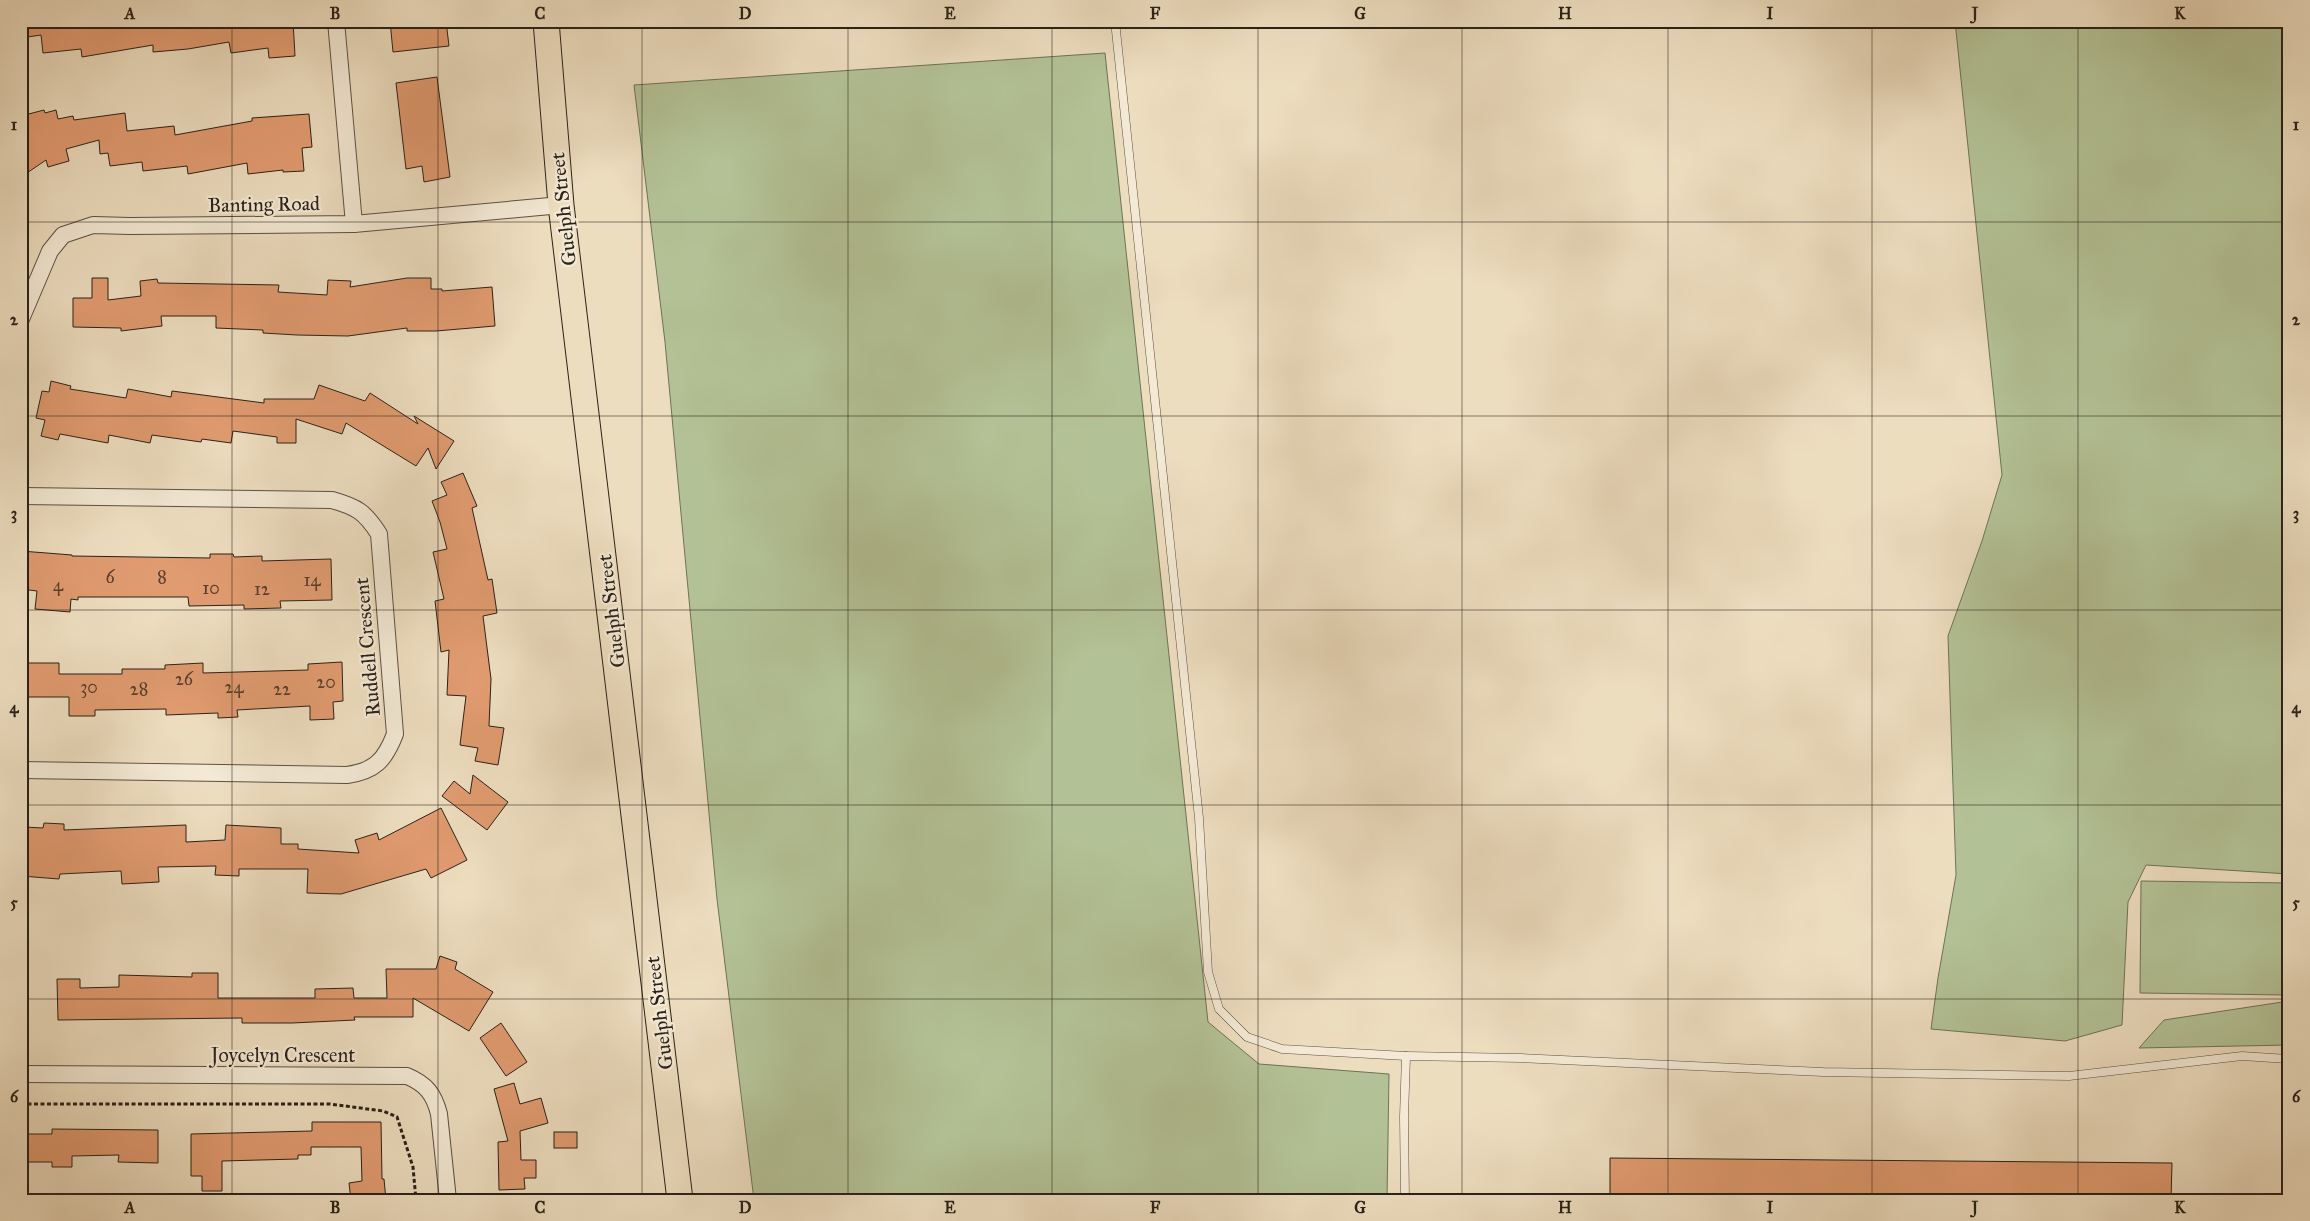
<svg xmlns="http://www.w3.org/2000/svg" width="2310" height="1221" font-family="'IM FELL Great Primer',serif">
<style>
.green{fill:#b3c296;stroke:#6e7258}
.building{fill:#e19b70;stroke:#2a2119}
.lines{fill:none;stroke-linecap:round;stroke-linejoin:round}
.lane-casing{stroke:#5b5042;stroke-width:9}
.street-casing{stroke:#5b5042;stroke-width:18}
.primary-casing{stroke:#2a2119;stroke-width:27}
.path{stroke:#2a2119;stroke-width:3;stroke-dasharray:4 2.5;stroke-linecap:butt}
.lane{stroke:#f3e9d5;stroke-width:8}
.street{stroke:#f3e9d5;stroke-width:16}
.primary{stroke:#edddbf;stroke-width:25}
.grid{fill:none;stroke:#2a2119;stroke-width:1;stroke-opacity:0.55}
.labels{text-anchor:middle;stroke-width:4.5;stroke-linejoin:round;paint-order:stroke}
.number-label{font-size:18px;fill:#58402f}
.street-label{font-size:20px;fill:#2a2119;stroke:#f3e9d5}
.neatline{fill:none;stroke:#2a2119;stroke-width:2}
.grid-label{font-size:16px;text-anchor:middle;font-weight:bold;fill:#2a2119}
</style>
<rect width="100%" height="100%" fill="#edddbf"/>
<filter id="stains"><feTurbulence type="fractalNoise" baseFrequency=".004" numOctaves="4"/><feColorMatrix values="0 0 0 0 .2 0 0 0 0 .09 0 0 0 0 .02 0 0 0 .5 -.17"/></filter>
<radialGradient id="worn" r=".72"><stop offset=".6" stop-color="#630" stop-opacity="0"/><stop offset="1" stop-color="#630" stop-opacity=".3"/></radialGradient>
<g class="green">
<path d="M1955 21H2289V874L2146 865 2128 902 2122 1025 2065 1041 1931 1029 1938 978 1956 875 1948 636 1982 541 2002 475Z"/>
<path d="M1105 53 1208 1022 1259 1064 1389 1074 1387 1200H754L717 899 665 342 634 85Z"/>
<path d="M2141 881 2289 883 2287 995 2140 993Z"/>
<path d="M2289 1001V1045L2139 1048 2164 1020Z"/>
</g>
<g class="building">
<path d="M21 21H96L97 24 103 23 104 24 122 21H293L295 56 269 58 268 48 231 53 229 42 188 49 153 52V45L82 57 81 49 43 53 41 35 21 38Z"/>
<path d="M390 21H446L449 46 393 52Z"/>
<path d="M437 77 450 177 424 182 422 166 406 169 396 83Z"/>
<path d="M44 110 45 113 56 110 58 119 73 116 74 120 125 113 127 131 174 126 175 135 252 121V118L309 114 312 147 302 148 304 171 283 172V170L248 174 247 163 188 174 187 166 143 171 142 162 110 166 108 153 100 154 99 140 66 149 69 161 48 167 46 160 21 177V116Z"/>
<path d="M92 278H108V300L141 296 140 281 157 279 158 283 279 285 278 292 327 295 328 280 351 281 350 287 407 278H431V289H442V291L492 287 495 326 436 331H407V328L348 336 297 335 263 333V330L216 328V316H161L162 326 121 331V328L73 327V298H92Z"/>
<path d="M51 381 71 386 70 389 126 398 128 389 171 397 172 391 264 403V399H314L319 385 365 401 370 393 418 424 414 416 454 441 436 469 428 448 416 466 346 423 342 434 296 419V443H277V437L233 431 231 443 202 439 201 442 152 435 150 443 109 435 108 443 60 434 58 440 41 436 45 420 36 418 42 391 49 392Z"/>
<path d="M463 473 477 506 472 508 488 580 492 579 497 613 483 616 491 679 489 726 504 728 498 765 475 761 478 748 460 745 466 696 447 695 449 650 441 652 435 601 444 599 433 552 447 549 440 522 432 501 447 495 441 482Z"/>
<path d="M21 551 72 555V556L210 558V554H233L234 557 262 556V561L331 559 332 600 280 601 281 608 244 609V605L189 606 188 597H78V600L71 599 70 612 35 609 37 591 21 589Z"/>
<path d="M342 662 343 701 333 702 334 719 310 720V706L237 710 238 717 218 718V713L166 715V709L95 710V716H69V697H23L24 663H59V674H122V669H165V665L203 663V673L308 670V664Z"/>
<path d="M473 775 508 802 487 830 442 796 454 781 470 794Z"/>
<path d="M441 808 467 860 431 878 426 869 341 894 307 893 308 869H239V876L215 875 216 866 158 867 159 882 122 884 121 871 60 874 59 879 21 876 25 827 43 828 44 823 64 824V830L186 825V842L225 840 226 825 281 828V844H298V849L359 853 355 840 377 833 379 840Z"/>
<path d="M440 956 457 962 455 969 493 992 469 1031 413 998V1017H354L355 1020 292 1023H242V1018L58 1020 57 979H80V988L119 987V975L192 977V973H218V998H315V989L353 988 354 998H387L386 969H436Z"/>
<path d="M501 1023 527 1062 506 1076 480 1038Z"/>
<path d="M514 1083 520 1104 541 1098 548 1123 520 1131 521 1160H536V1178H524L525 1189 499 1190 498 1142 508 1141 494 1089Z"/>
<path d="M312 1122H381L382 1179H384L386 1200H351L349 1183 362 1181 361 1147H311V1155H298V1159L222 1161V1191H202V1176H191V1134L312 1131Z"/>
<path d="M52 1129 158 1130V1163L118 1162 119 1155 72 1156V1167H52V1162H21V1134H52Z"/>
<rect x="554" y="1132" width="23" height="16"/>
<path d="M1610 1158 2172 1163 2171 1200H1610Z"/>
</g>
<g class="lines">
<g class="lane-casing">
<g id="lane">
<path d="M1115 21 1199 818 1208 972 1219 1009 1247 1037 1282 1049 1406 1056"/>
<path d="M1405 1200 1404 1117 1406 1056 1521 1058 1823 1072 2069 1076 2242 1056 2289 1059"/>
</g>
</g>
<g class="street-casing">
<g id="street">
<path d="M336 21 354 224"/>
<path d="M21 319 50 251 63 235 93 225 130 226 354 224 561 205"/>
<path d="M21 496 332 500C357 507 365 512 379 534L395 734C385 760 375 771 347 775L21 770"/>
<path d="M21 1074 407 1076C426 1084 434 1094 439 1114L448 1200"/>
</g>
</g>
<g class="primary-casing">
<path id="primary" d="M546 21 561 205 680 1200"/>
</g>
<path class="path" d="M21 1104H330L383 1111 397 1117 413 1167 416 1200"/>
<use href="#lane" class="lane"/>
<use href="#street" class="street"/>
<use href="#primary" class="primary"/>
</g>
<path class="grid" d="M232 21V1200M438 21V1200M642 21V1200M848 21V1200M1052 21V1200M1258 21V1200M1462 21V1200M1668 21V1200M1872 21V1200M2078 21V1200M21 222H2289M21 416H2289M21 610H2289M21 805H2289M21 999H2289"/>
<g class="labels">
<g class="number-label">
<text x="110" y="583">6</text>
<text x="162" y="583">8</text>
<text x="312" y="586">14</text>
<text x="58" y="591">4</text>
<text x="211" y="594">10</text>
<text x="262" y="595">12</text>
<text x="184" y="685">26</text>
<text x="326" y="688">20</text>
<text x="89" y="693">30</text>
<text x="234" y="693">24</text>
<text x="139" y="695">28</text>
<text x="282" y="695">22</text>
</g>
<g class="street-label">
<text transform="translate(264 204) rotate(-1)" y="7">Banting Road</text>
<text transform="translate(563 209) rotate(-96)" y="7">Guelph Street</text>
<text transform="translate(611 611) rotate(-97)" y="7">Guelph Street</text>
<text transform="translate(367 647) rotate(-95)" y="7">Ruddell Crescent</text>
<text transform="translate(659 1013) rotate(-97)" y="7">Guelph Street</text>
<text x="283" y="1062">Joycelyn Crescent</text>
</g>
</g>
<rect width="2310" height="1221" fill="none" stroke="#edddbf" stroke-width="55"/>
<rect x="28" y="28" width="2254" height="1166" class="neatline"/>
<g class="grid-label">
<text x="130" y="19">A</text>
<text x="335" y="19">B</text>
<text x="540" y="19">C</text>
<text x="745" y="19">D</text>
<text x="950" y="19">E</text>
<text x="1155" y="19">F</text>
<text x="1360" y="19">G</text>
<text x="1565" y="19">H</text>
<text x="1770" y="19">I</text>
<text x="1975" y="19">J</text>
<text x="2180" y="19">K</text>
<text x="14" y="130">1</text>
<text x="2296" y="130">1</text>
<text x="14" y="325">2</text>
<text x="2296" y="325">2</text>
<text x="14" y="519">3</text>
<text x="2296" y="519">3</text>
<text x="14" y="713">4</text>
<text x="2296" y="713">4</text>
<text x="14" y="908">5</text>
<text x="2296" y="908">5</text>
<text x="14" y="1102">6</text>
<text x="2296" y="1102">6</text>
<text x="130" y="1213">A</text>
<text x="335" y="1213">B</text>
<text x="540" y="1213">C</text>
<text x="745" y="1213">D</text>
<text x="950" y="1213">E</text>
<text x="1155" y="1213">F</text>
<text x="1360" y="1213">G</text>
<text x="1565" y="1213">H</text>
<text x="1770" y="1213">I</text>
<text x="1975" y="1213">J</text>
<text x="2180" y="1213">K</text>
</g>
<rect width="100%" height="100%" filter="url(#stains)"/>
<rect width="100%" height="100%" fill="url(#worn)"/>
</svg>
